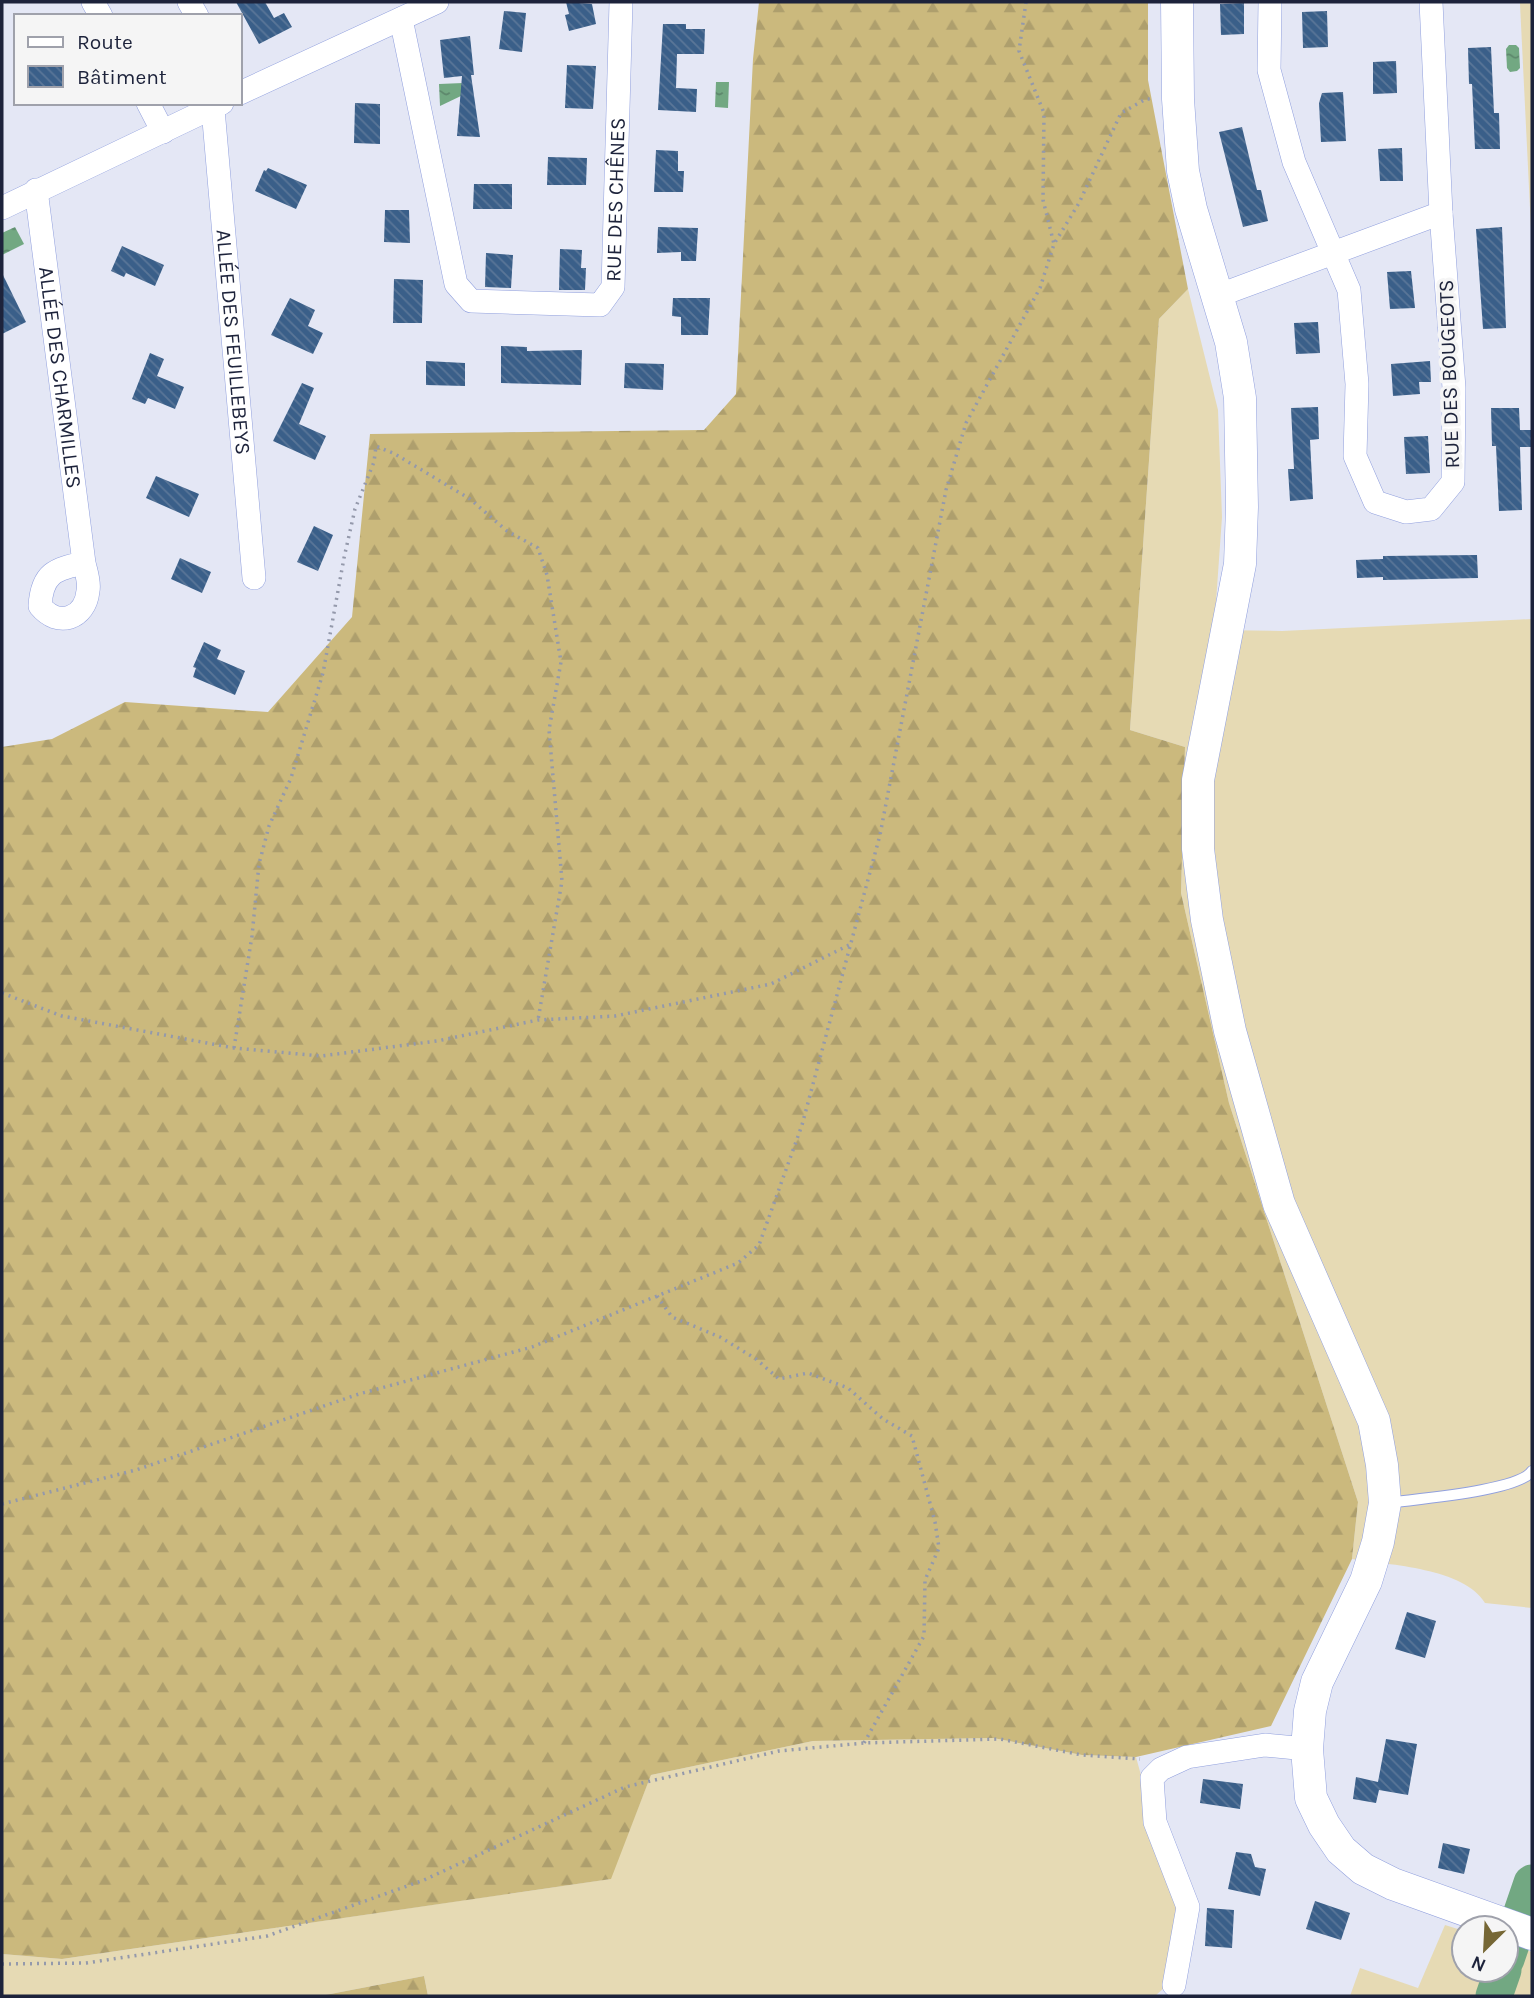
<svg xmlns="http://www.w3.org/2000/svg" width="1534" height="1998" font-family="Karla,sans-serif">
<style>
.grass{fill:#e6dab4}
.forest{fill:url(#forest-firs)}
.water{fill:url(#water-ripples)}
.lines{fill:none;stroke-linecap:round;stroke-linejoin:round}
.river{stroke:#72a882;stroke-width:37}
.building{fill:url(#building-back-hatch)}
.lane-casing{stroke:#91a0de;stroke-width:12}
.street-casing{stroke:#91a0de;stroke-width:24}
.secondary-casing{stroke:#91a0de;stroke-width:33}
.path{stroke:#9499ab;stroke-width:3.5;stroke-dasharray:2 5;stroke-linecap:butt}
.lane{stroke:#fff;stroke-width:10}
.street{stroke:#fff;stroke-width:23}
.secondary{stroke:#fff;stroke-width:32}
.labels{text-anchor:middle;stroke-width:7;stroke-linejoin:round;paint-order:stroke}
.street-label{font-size:21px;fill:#1d233b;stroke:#f5f5f5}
</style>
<defs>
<pattern id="forest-firs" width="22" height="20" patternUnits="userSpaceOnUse" patternTransform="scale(1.75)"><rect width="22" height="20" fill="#cbb97d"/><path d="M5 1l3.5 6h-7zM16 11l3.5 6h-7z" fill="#ae9f6d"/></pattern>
<pattern id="water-ripples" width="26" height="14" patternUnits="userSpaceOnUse" patternTransform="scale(1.75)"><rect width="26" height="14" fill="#72a882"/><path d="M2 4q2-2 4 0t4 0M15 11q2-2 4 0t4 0" fill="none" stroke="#5d886c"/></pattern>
<pattern id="building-back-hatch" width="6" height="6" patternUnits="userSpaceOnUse" patternTransform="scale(1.75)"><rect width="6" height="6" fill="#3a5f89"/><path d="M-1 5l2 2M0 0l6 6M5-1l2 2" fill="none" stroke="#5a7698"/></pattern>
</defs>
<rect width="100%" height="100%" fill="#e4e7f5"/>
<g class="grass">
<path d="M1520 2H1532V249L1520 4Z"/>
<path d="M1188 289 1218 410 1222 517 1214 630 1282 631 1532 619V1608L1485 1603C1464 1568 1390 1565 1352 1559L1358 1502 1229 1103 1181 893 1185 747 1130 730 1159 319Z"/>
<path d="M993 1738 1082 1755 1136 1757 1178 1910 1164 1988 1155 1996H428L424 1976 320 1996H2V1954L62 1959 610 1879 651 1775 813 1741Z"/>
<path d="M1445 1925 1464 1931V1970H1506V1944L1532 1952V1996H1350L1360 1968 1418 1988Z"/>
</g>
<g class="forest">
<path d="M759 2H1148V80L1188 289 1159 319 1130 730 1185 747 1181 893 1229 1103 1358 1502 1352 1559 1271 1726 1136 1757 1082 1755 993 1738 813 1741 651 1775 611 1879 62 1959 2 1954V747L52 739 125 702 268 712 352 617 370 434 704 430 736 394 753 59Z"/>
<path d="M424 1976 428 1996H320Z"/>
</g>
<g class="water">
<path d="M1509 45H1516L1519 48 1520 68 1517 71 1510 72 1507 68 1506 49Z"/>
<path d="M716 82H729L728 108 715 107Z"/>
<path d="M463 83V95L440 106 439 84Z"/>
<path d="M15 227 24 244 2 255V233Z"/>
</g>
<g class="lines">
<g class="river">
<path d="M1506 1959 1532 1883"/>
<path d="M1494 1996 1503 1970"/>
</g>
</g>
<g class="building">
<path d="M236 2H265L274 18 284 13 292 27 259 44Z"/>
<path d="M566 2 592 4 596 24 569 31 565 15 569 14Z"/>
<path d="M1244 3V34L1221 35 1220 4Z"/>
<path d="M504 11 526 13 522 52 499 49Z"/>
<path d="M1327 11 1328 47 1303 48 1302 12Z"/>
<path d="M663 24H686V29H705L704 54H677L676 88 697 89 696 112 658 110Z"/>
<path d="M470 36 474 75H471L480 137 457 136 462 76 444 78 440 40Z"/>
<path d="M1491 47 1494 113H1499L1500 149H1475L1472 84H1469L1468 48Z"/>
<path d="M1396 61 1397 93 1373 94V62Z"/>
<path d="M567 65 596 66 593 109 565 108Z"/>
<path d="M1343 92 1346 141 1321 142 1319 103 1322 93Z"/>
<path d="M355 103 380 104V144L354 143Z"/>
<path d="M1242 127 1257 190H1261L1268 221 1243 227 1219 132Z"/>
<path d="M1402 148 1403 181H1380L1378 149Z"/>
<path d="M656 150 678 151V171H684L683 192H654Z"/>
<path d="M548 157 587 158 586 185H547Z"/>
<path d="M268 168 307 185 296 209 255 191 264 170 266 171Z"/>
<path d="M474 184H512V209H473Z"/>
<path d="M385 210H409L410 243 384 242Z"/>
<path d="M658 227 698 228 696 261H681V252L657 253Z"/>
<path d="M1502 227 1506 328 1483 329 1476 229Z"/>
<path d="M122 246 164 265 155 286 126 273 124 277 111 271Z"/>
<path d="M560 249 582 250 581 268H586L585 290H559Z"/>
<path d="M486 253 513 255 511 288 485 287Z"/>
<path d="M1411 271 1415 308 1390 309 1387 272Z"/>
<path d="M2 273 26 322 2 334Z"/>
<path d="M394 279 423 280 422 323H393Z"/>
<path d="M290 298 315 310 308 326 323 333 313 354 271 335Z"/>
<path d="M673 298H710L708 335H681V317L672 316Z"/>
<path d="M1318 322 1320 353 1296 354 1294 323Z"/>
<path d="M501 346 527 347V351L582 350 581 385 501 383Z"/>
<path d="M150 353 164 359 157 376 184 387 175 409 148 398 145 404 132 399Z"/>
<path d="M426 361 465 363V386L426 385Z"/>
<path d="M1430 361 1431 382H1419L1420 394 1393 396 1391 364Z"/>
<path d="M625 363 664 364 663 390 624 388Z"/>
<path d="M302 383 314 388 299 424 326 436 315 460 273 441Z"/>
<path d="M1318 407 1319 439 1310 440 1313 499 1290 501 1288 469H1294L1291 408Z"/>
<path d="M1491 408H1519L1520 430H1532V447H1520L1522 510 1499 511 1496 446H1492Z"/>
<path d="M1428 436 1430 473 1406 474 1404 437Z"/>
<path d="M156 476 199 494 189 517 146 498Z"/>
<path d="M314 526 333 535 318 571 297 562Z"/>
<path d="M1477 555 1478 578 1383 580V577L1357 578 1356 560 1383 559V556Z"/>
<path d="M180 558 211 572 202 593 171 579Z"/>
<path d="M204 642 221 650 217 659 245 671 235 695 193 677 196 668 193 667Z"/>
<path d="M1407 1612 1436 1621 1425 1658 1395 1649Z"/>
<path d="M1386 1739 1417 1744 1408 1795 1379 1790 1376 1803 1353 1799 1356 1777 1378 1782Z"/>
<path d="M1203 1779 1243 1784 1240 1809 1200 1803Z"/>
<path d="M1443 1843 1470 1849 1464 1874 1438 1868Z"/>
<path d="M1236 1852 1251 1854 1255 1867 1266 1869 1260 1896 1228 1889Z"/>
<path d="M1315 1901 1350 1913 1341 1940 1306 1929Z"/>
<path d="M1207 1908 1234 1910 1232 1948 1205 1946Z"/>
</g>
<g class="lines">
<g class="lane-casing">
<path id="lane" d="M1388 1503C1415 1499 1519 1491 1532 1471"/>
</g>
<g class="street-casing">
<g id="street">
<path d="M93 2 101 16"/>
<path d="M189 2 197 16"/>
<path d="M1270 2 1269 70 1294 162 1349 290 1357 384 1355 456 1375 502 1406 512 1431 509 1453 482 1454 388 1441 213 1431 2"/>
<path id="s1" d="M401 19 456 284 471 301 600 305 613 287 621 2"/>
<path d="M240 93 437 2"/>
<path d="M148 103 163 132"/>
<path id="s2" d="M213 109 254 578"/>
<path id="s3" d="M36 190 84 563C86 572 90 582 88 591 85 619 58 628 40 606 42 573 55 569 84 563"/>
<path d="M2 208 222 103"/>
<path d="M1217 296 1441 213"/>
<path d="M1174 1985 1188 1907 1155 1822 1152 1778 1161 1769 1187 1757 1265 1745 1307 1749"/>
</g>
</g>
<g class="secondary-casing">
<path id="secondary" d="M1177 2 1178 99 1183 171 1191 209 1231 342 1240 398 1242 507 1240 564 1198 780V849L1207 920 1230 1031 1279 1204 1374 1421 1382 1465 1385 1503 1378 1542 1366 1581 1317 1682 1310 1711 1307 1749 1311 1798 1324 1825 1341 1850 1363 1869 1393 1884 1532 1934"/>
</g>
<g class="path">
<path d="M1026 2 1019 51 1044 113 1043 200 1054 244"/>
<path d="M2 993 62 1016 234 1048 321 1056 437 1041 538 1020 615 1016 771 984 851 944"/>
<path d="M234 1048 252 936 259 864 269 826 291 778 323 673 344 558 355 509 374 462 376 446 395 454 470 499 507 531 538 548 547 575 561 662 549 730 562 881 538 1020"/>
<path d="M657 1296 672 1317 720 1337 756 1359 779 1379 808 1373 848 1388 883 1419 912 1436 935 1522 939 1548 925 1580 924 1636 864 1743"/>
<path d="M2 1504 136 1470 359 1394 532 1347 738 1263 759 1245 802 1125 880 835 946 490 966 423 1040 288 1054 244 1079 203 1121 113 1146 99H1152"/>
<path d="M2 1964 86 1963 267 1936 424 1880 625 1787 779 1751 864 1743 1000 1739 1082 1755 1140 1759"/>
</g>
<use href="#lane" class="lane"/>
<use href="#street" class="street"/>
<use href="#secondary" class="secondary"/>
</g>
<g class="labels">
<g class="street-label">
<text dy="7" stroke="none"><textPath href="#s1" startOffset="532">RUE DES CHÊNES</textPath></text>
<text dy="7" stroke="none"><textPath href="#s2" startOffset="234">ALLÉE DES FEUILLEBEYS</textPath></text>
<text transform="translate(1449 374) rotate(-92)" y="7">RUE DES BOUGEOTS</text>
<text dy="7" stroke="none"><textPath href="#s3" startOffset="189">ALLÉE DES CHARMILLES</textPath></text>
</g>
</g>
<rect width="1534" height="1998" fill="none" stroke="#1d233b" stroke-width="7"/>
<rect x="14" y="14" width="228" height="91" fill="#f5f5f5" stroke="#9fa1ab" stroke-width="2"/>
<rect x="28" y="37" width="35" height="10" fill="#ffffff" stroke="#9fa1ab" stroke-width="2"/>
<text x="77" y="49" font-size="21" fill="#1d233b">Route</text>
<rect x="28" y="66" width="35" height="21" fill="url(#building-back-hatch)" stroke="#9fa1ab" stroke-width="2"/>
<text x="77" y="84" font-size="21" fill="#1d233b">Bâtiment</text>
<g transform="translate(1485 1949) rotate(204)"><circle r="33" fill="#f5f5f5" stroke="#9fa1ab" stroke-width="2"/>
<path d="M0-5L12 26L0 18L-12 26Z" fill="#766735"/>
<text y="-10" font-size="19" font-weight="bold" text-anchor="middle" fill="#1d233b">N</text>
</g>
</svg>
